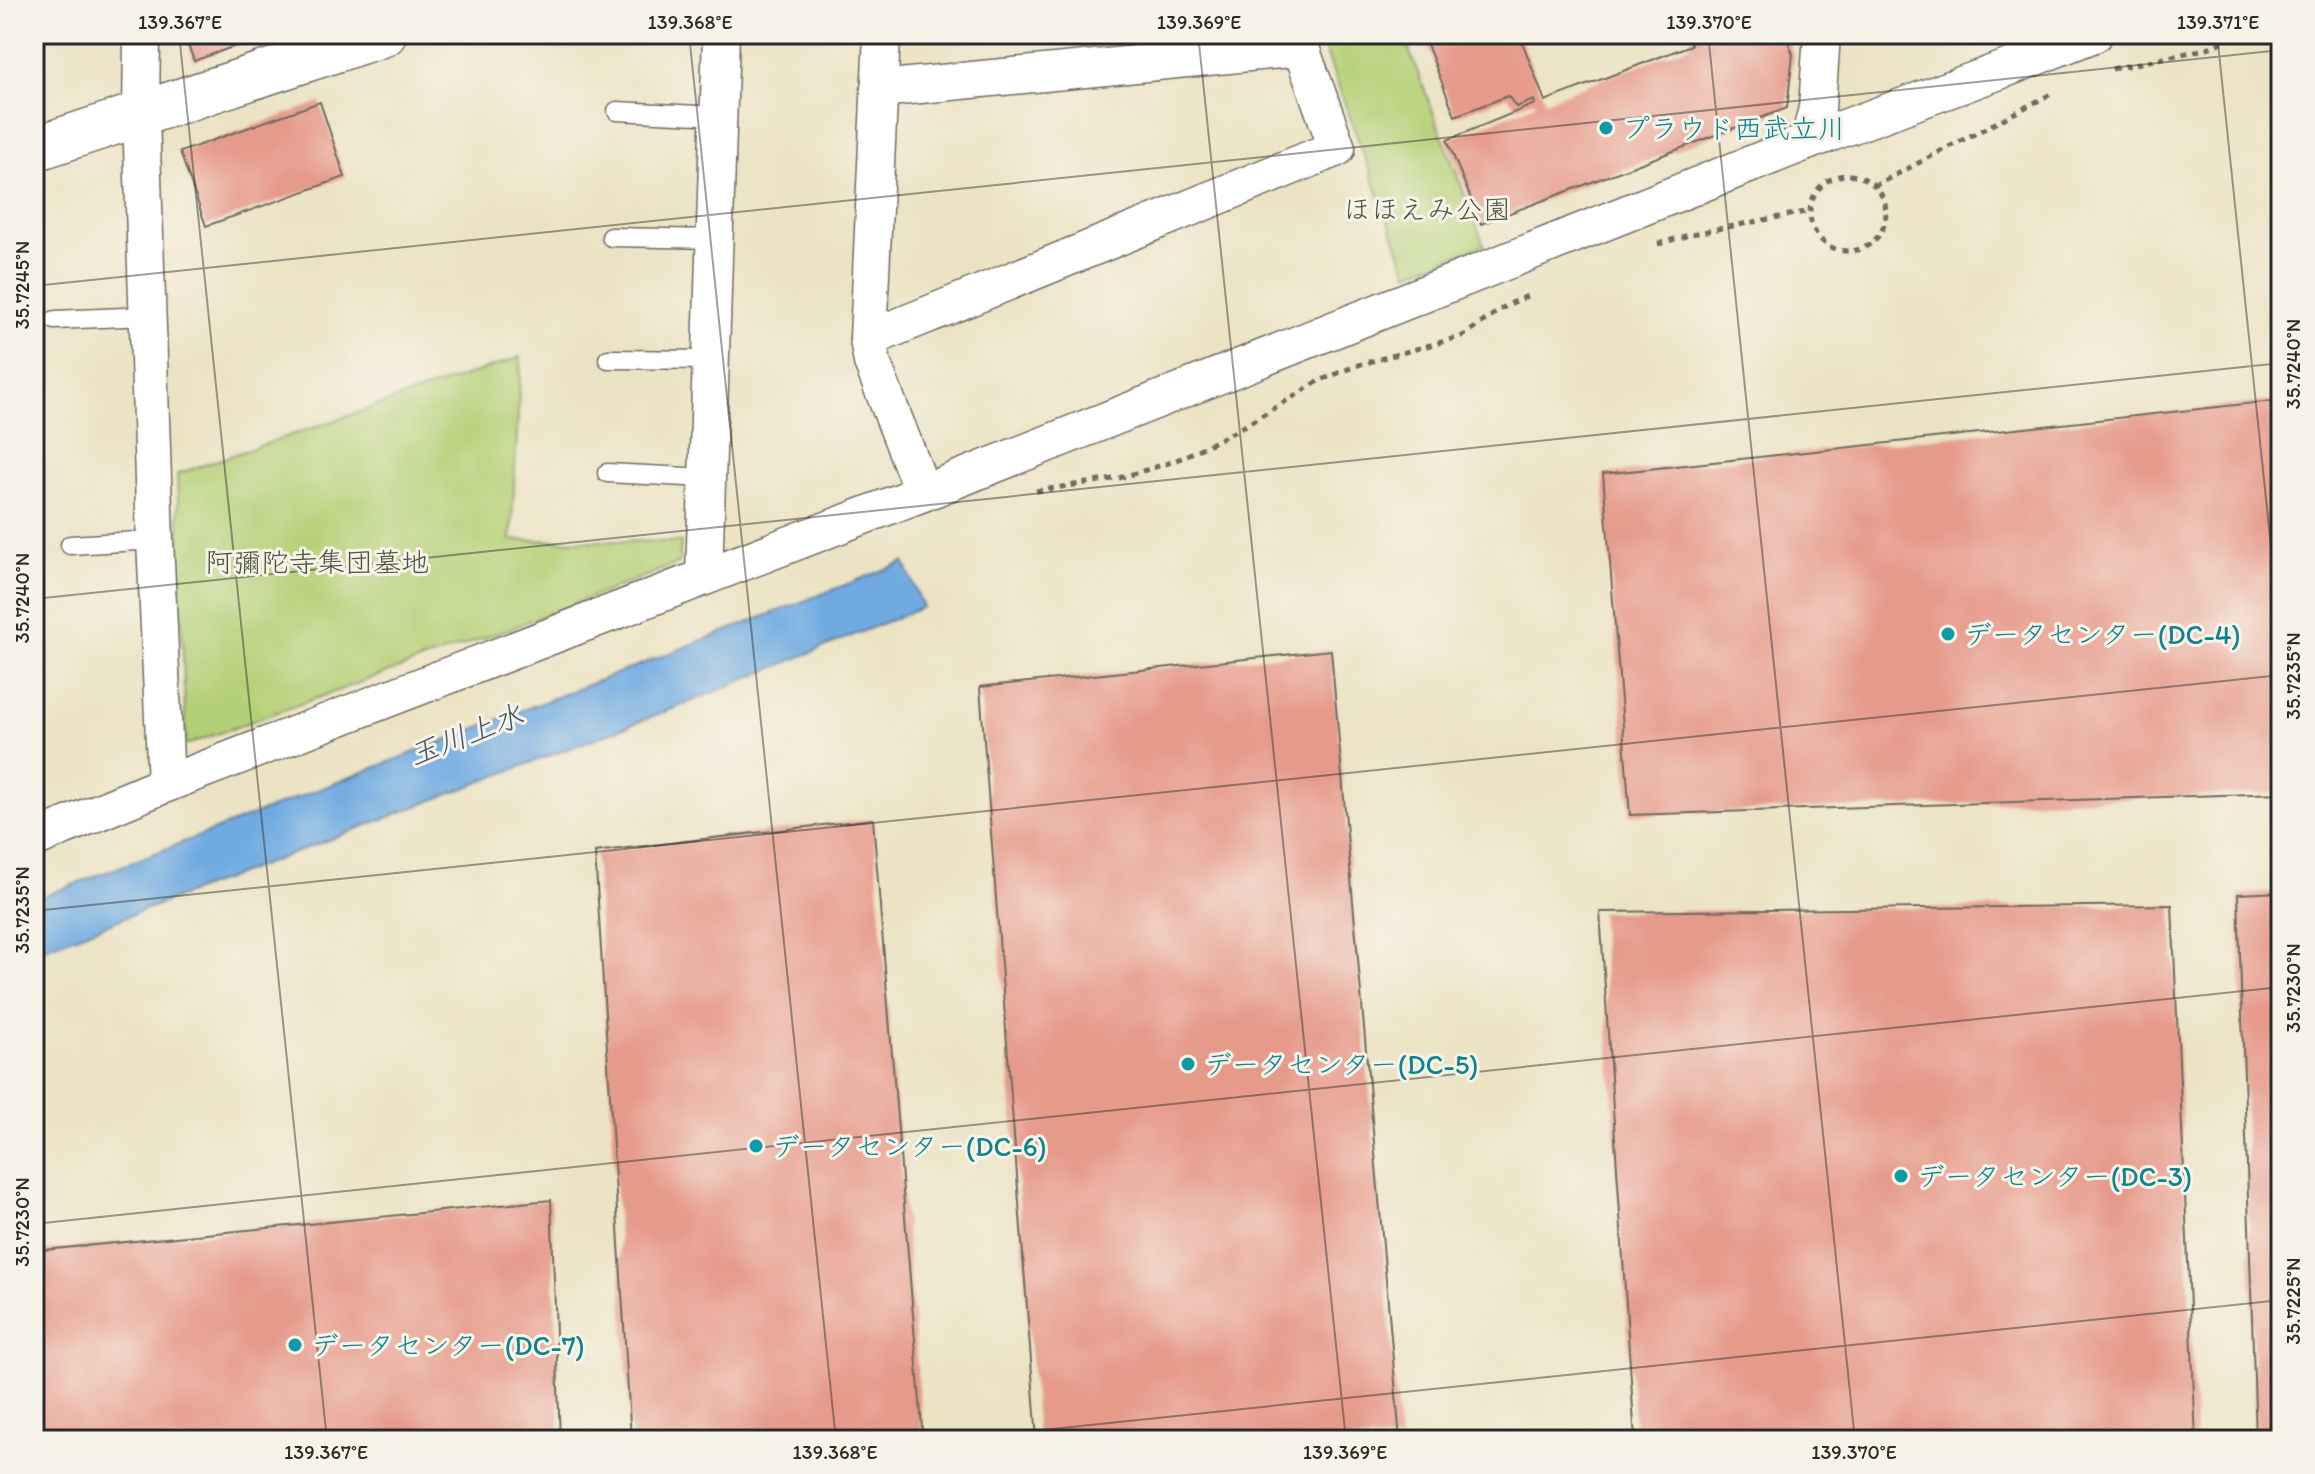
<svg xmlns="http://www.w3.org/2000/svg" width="2315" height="1474" font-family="Itim,'Klee One',sans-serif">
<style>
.green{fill:#b4d076;stroke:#707e50;stroke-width:2}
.water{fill:#70aae1;stroke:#4e6a86;stroke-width:2}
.building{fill:#e69a8a}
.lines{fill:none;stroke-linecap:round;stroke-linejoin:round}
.service-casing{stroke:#6f6b61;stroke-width:21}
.minor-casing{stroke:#6f6b61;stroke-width:39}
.tertiary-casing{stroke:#6f6b61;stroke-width:47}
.path{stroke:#6f6b61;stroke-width:5;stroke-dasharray:6 6;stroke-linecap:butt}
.service{stroke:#fff;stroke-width:18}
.minor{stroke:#fff;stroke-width:36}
.tertiary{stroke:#fff;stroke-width:44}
.ticks{fill:none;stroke:#2b2b2b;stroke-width:2;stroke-opacity:0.45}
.culture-dot{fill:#0f9aa8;stroke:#f7f3e8;stroke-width:3}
.labels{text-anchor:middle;stroke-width:6;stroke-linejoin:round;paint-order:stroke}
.culture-label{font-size:28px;fill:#0d838f;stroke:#f7f3e8;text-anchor:start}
.park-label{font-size:28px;fill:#4d543e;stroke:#f7f3e8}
.water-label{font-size:30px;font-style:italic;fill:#43576b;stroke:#f7f3e8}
.neatline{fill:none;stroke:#2b2b2b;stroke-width:3}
.ticks-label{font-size:20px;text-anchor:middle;fill:#2b2b2b}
</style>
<rect width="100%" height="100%" fill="#f7f3e8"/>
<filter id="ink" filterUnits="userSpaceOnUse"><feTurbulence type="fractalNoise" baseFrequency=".0125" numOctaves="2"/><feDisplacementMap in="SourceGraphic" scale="16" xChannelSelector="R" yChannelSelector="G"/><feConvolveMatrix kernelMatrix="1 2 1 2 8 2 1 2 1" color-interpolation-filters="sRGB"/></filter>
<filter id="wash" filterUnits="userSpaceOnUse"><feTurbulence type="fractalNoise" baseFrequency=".006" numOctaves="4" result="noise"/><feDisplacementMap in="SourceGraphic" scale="32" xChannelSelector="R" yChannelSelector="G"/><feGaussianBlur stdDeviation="1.8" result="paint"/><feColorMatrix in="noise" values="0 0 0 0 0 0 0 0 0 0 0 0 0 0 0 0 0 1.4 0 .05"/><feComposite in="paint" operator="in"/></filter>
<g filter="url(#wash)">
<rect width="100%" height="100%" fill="#ece3c4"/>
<g class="green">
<path d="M1319 34H1403L1484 245 1408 273Z"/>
<path d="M521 357 511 540 681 542 679 563 509 629 186 745 177 474Z"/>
</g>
<path class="water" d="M904 562 923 607 675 708 34 952V900Z"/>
<g id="blocks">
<g class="building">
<path d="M184 34H268L194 61Z"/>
<path d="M1423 34H1519L1545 101 1691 45 1690 34H1704V39L1718 34H1785L1793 54 1787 108 1481 224 1447 140 1535 104 1534 100 1516 107 1508 96 1455 116Z"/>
<path d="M320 102 345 177 206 226 180 152Z"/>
<path d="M2281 400V793L1630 815 1603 474Z"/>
<path d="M1331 650 1400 1440H1037L980 687Z"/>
<path d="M873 819 923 1440H631L595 852Z"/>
<path d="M2281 892V1440H2256L2238 894Z"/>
<path d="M2172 905 2196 1440H1635L1600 912Z"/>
<path d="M551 1200 560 1440H34V1251Z"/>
</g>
</g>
</g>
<g filter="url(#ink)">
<use href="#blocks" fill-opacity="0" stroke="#6f6b61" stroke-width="2"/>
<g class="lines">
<g class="service-casing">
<g id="service">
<path d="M617 111 719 116"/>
<path d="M611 237 715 239"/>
<path d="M55 320 147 316"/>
<path d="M608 359 711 360"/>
<path d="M607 473 707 478"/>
<path d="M70 545 155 540"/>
</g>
</g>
<g class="minor-casing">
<g id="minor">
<path d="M142 34 141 116 155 540 166 784"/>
<path d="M882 34 868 339 872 362 923 493"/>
<path d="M1809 141 1817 108 1822 34"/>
<path d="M868 339 1337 148 1301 48 879 89"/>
<path d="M704 577 721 34"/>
<path d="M34 839 166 784 923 493 1809 141 2010 67 2094 34"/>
</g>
</g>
<g class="tertiary-casing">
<path id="tertiary" d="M34 149 384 34"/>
</g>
<g class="path">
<path d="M2112 69 2205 49 2242 34"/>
<circle cx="1848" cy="213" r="38"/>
<path d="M1874 186 2055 92"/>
<path d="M1658 244 1692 234 1810 211"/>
<path d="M1036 491 1119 478 1175 461 1238 430 1319 381 1358 365 1463 336 1507 305 1530 295"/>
</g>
<use href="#service" class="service"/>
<use href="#minor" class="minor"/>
<use href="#tertiary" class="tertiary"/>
</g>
</g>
<path class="ticks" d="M179 34 327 1440M689 34 836 1440M1198 34 1346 1440M1708 34 1855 1440M2217 34 2281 641M34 286 2281 50M34 599 2281 363M34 911 2281 675M34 1224 2281 987M947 1440 2281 1300"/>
<g class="culture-dot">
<circle cx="1606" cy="128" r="8"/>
<circle cx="1948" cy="634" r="8"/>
<circle cx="1188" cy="1064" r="8"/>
<circle cx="756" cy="1146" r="8"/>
<circle cx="1901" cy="1176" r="8"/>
<circle cx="295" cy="1345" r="8"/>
</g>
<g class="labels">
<g class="culture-label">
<text x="1622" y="138">プラウド西武立川</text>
<text x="1964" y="644">データセンター(DC-4)</text>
<text x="1204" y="1074">データセンター(DC-5)</text>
<text x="772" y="1156">データセンター(DC-6)</text>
<text x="1917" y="1186">データセンター(DC-3)</text>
<text x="311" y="1355">データセンター(DC-7)</text>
</g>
<g class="park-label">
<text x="1427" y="219">ほほえみ公園</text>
<text x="317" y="572">阿彌陀寺集団墓地</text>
</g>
<g class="water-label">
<text transform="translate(466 735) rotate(-21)" y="10">玉川上水</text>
</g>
</g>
<rect width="2315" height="1474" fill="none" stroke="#f7f3e8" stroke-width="88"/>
<rect x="44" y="44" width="2227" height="1386" class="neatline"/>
<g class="ticks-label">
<text x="180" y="29">139.367°E</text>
<text x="690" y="29">139.368°E</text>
<text x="1199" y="29">139.369°E</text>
<text x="1709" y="29">139.370°E</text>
<text x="2218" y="29">139.371°E</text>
<text transform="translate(22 285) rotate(-90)" y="7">35.7245°N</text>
<text transform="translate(2293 364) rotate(-90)" y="7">35.7240°N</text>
<text transform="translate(22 598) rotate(-90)" y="7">35.7240°N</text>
<text transform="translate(2293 676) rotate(-90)" y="7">35.7235°N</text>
<text transform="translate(22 910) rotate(-90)" y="7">35.7235°N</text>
<text transform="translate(2293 988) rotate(-90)" y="7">35.7230°N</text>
<text transform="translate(22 1222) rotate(-90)" y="7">35.7230°N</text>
<text transform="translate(2293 1301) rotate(-90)" y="7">35.7225°N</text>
<text x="326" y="1459">139.367°E</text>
<text x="835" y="1459">139.368°E</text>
<text x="1345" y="1459">139.369°E</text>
<text x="1854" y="1459">139.370°E</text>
</g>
</svg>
